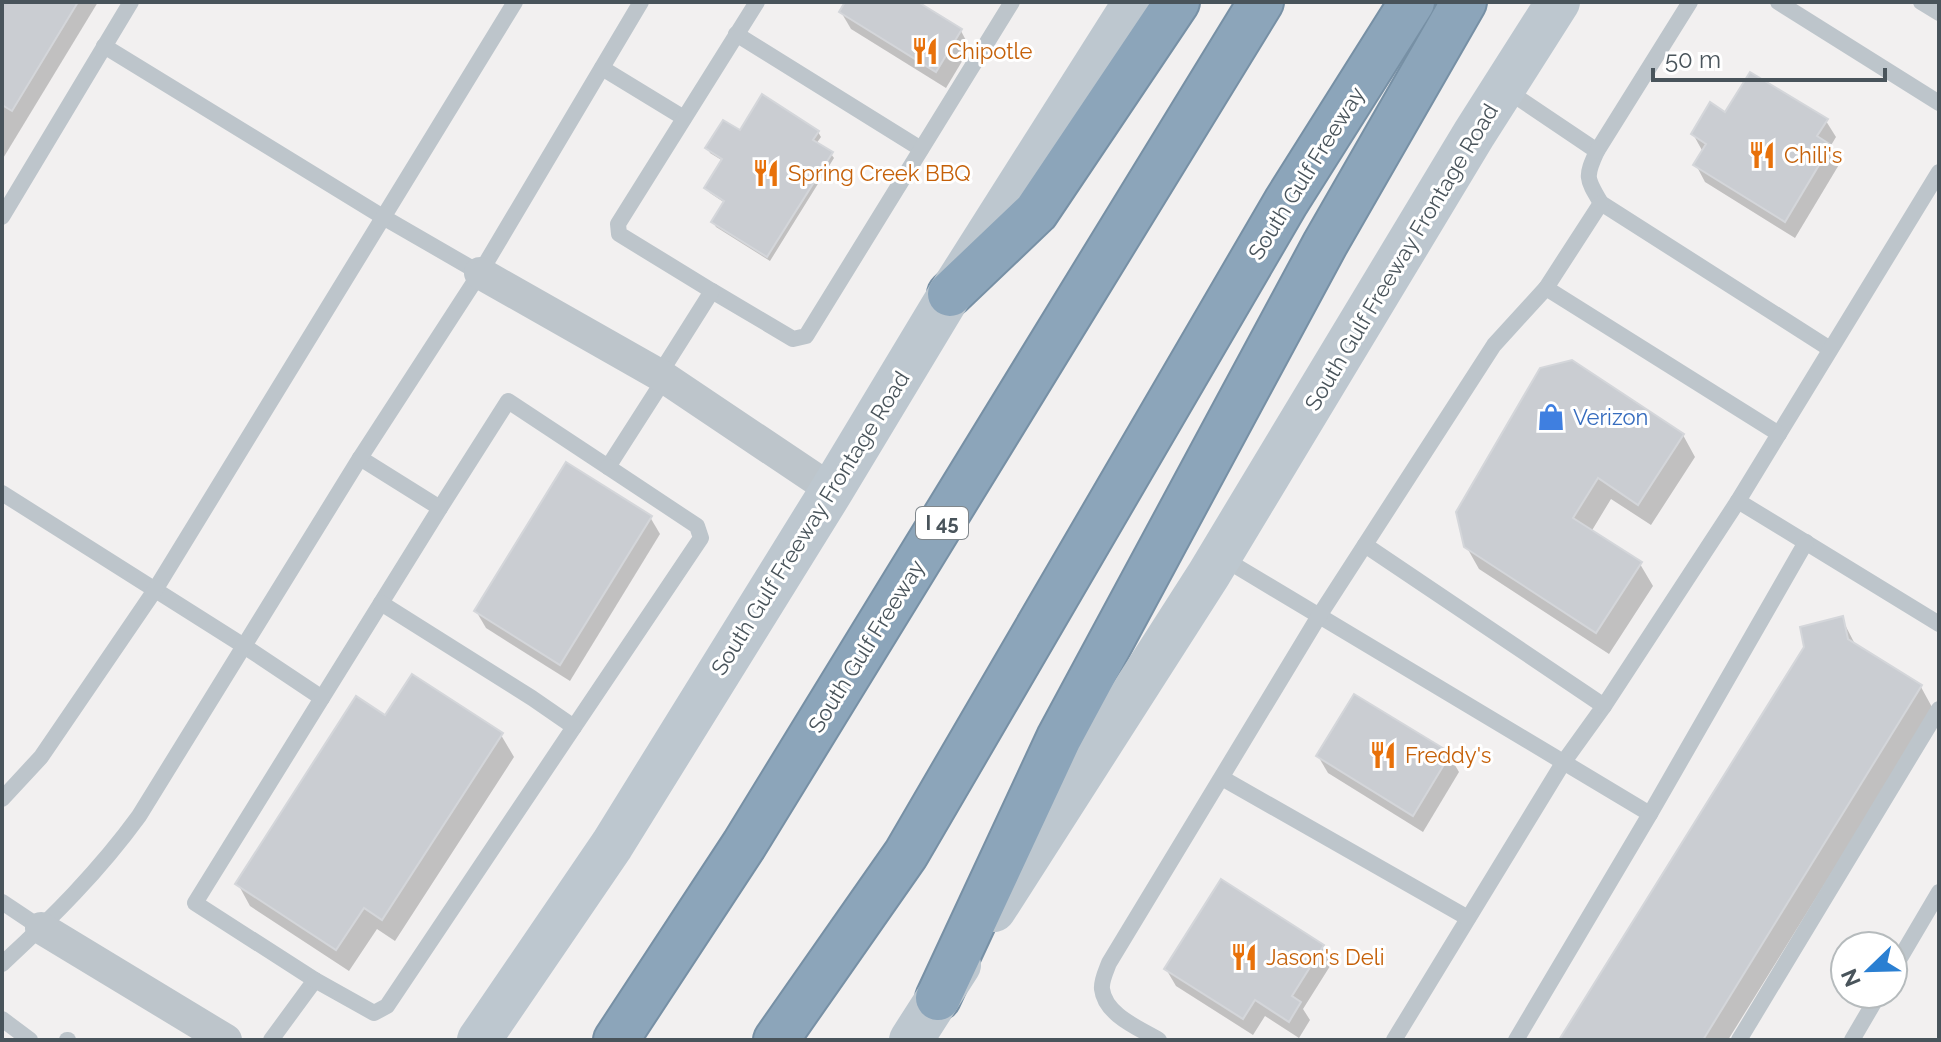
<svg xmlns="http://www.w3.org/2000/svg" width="1941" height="1042" font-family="Raleway,sans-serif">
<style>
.shadow{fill:#0003}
.building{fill:#cacdd2;stroke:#d4d6da;stroke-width:2}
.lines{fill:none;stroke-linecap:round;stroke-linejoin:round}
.motorway-casing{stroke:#7790a5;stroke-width:48}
.service{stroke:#bdc5cb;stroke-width:16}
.minor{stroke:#bdc5cb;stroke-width:32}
.secondary{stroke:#bdc7cf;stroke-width:44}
.motorway{stroke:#8ca5ba;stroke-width:44}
.labels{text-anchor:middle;stroke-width:6;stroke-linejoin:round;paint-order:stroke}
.shield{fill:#fff;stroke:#80878c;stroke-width:2}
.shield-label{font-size:20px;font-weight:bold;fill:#49545b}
.food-label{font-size:22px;fill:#c56008;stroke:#fff;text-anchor:start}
.street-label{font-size:22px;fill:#49545b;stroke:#fff}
.shop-label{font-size:22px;fill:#366cbe;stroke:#fff;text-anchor:start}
</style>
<rect width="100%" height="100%" fill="#f2f0f0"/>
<g class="shadow">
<path d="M2 2H98L2 160Z"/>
<path d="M847 2H914L961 31 970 48 946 88 851 29 841 12Z"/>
<path d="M1826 121 1836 137 1830 147 1840 163 1795 238 1705 182 1696 165 1703 152 1693 134Z"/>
<path d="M818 132 821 137 816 144 831 154 834 158 770 261 716 227 713 222 725 203 710 193 707 188 723 161 710 153 708 148 740 133Z"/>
<path d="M1683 435 1695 457 1651 525 1611 499 1591 532 1640 564 1653 586 1609 654 1479 569 1466 546 1458 512Z"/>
<path d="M650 517 660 534 570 681 486 628 476 611Z"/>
<path d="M1842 619 1856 646 1921 687 1933 709 1728 1040H1561Z"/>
<path d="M386 718 501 735 514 757 395 941 377 929 349 971 250 906 238 884Z"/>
<path d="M1449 755 1459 772 1423 832 1328 773 1318 756Z"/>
<path d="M1322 946 1332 963 1303 1009 1310 1020 1299 1038 1265 1016 1253 1035 1176 986 1166 969Z"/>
</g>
<g class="building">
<path d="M2 2H78L12 111 2 105Z"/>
<path d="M845 2H918L962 29 936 72 839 12Z"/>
<path d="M1750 72 1828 119 1817 136 1831 145 1785 222 1693 165 1706 144 1691 134 1710 102 1725 112Z"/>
<path d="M762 94 819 131 813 140 833 152 767 257 711 222 724 201 704 188 722 159 705 148 723 120 740 130Z"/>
<path d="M1572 360 1684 434 1638 505 1598 478 1573 518 1642 562 1596 633 1464 547 1456 512 1540 368Z"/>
<path d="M566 462 652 516 560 665 474 611Z"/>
<path d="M1843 616 1848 639 1922 685 1703 1040H1559L1804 647 1800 627Z"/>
<path d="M412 674 503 733 382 920 364 908 336 950 235 884 356 696 385 715Z"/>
<path d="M1354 694 1451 753 1413 816 1316 756Z"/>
<path d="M1221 879 1324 945 1292 996 1301 1002 1289 1022 1255 1000 1243 1019 1164 969Z"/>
</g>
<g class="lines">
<g class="motorway-casing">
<g id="motorway">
<path d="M950 294 1036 212 1177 2"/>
<path d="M938 998 1059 738 1325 244 1464 2"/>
<path d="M616 1040 744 845 1261 2"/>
<path d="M776 1040 906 854 1286 202 1412 2"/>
</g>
</g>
<g class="service">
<path d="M1778 2 1939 103"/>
<path d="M1921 2 1939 13"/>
<path d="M736 34 921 149"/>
<path d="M104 46 383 217 480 273"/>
<path d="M602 68 684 118"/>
<path d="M1505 89 1597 151C1585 177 1586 178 1601 203L1830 349"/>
<path d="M1597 151 1690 2"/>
<path d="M1939 172 1738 501 1939 624"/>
<path d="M2 217 131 2"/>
<path d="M1546 288 1601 203"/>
<path d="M712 291 793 339 806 336 1012 2"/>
<path d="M659 375 712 291 619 234 618 224 757 2"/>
<path d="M2 493 244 646 322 698 195 903 315 980 271 1040"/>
<path d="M440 508 508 401 608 467 665 378"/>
<path d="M1365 545 1604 706 1563 763 1394 1040"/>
<path d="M1221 557 1650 814"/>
<path d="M322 698 440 508 360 458"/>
<path d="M1604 706 1738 501"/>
<path d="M574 727 701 538 697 526 608 467"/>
<path d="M1222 778 1468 918"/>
<path d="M2 799 41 757 155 590 515 2"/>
<path d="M2 902 41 928"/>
<path d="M2 964C52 918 99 871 139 816L360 458 480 273 641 2"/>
<path d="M1893 970 1939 892"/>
<path d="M315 980 374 1013 387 1006 574 727 532 698 381 603"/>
<path d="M2 1019 30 1040"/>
<path d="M67 1040H68"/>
<path d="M1159 1040C1139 1028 1105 1015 1102 989 1101 981 1106 971 1109 963L1319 616 1494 345 1546 288 1779 434"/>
<path d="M1516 1040 1650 814 1806 542"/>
<path d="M1739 1040 1939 709"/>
<path d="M1852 1040 1879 994"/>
</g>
<g class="minor">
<path d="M480 273 665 378 832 490"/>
<path d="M41 928 226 1040"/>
</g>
<g class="secondary">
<path d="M994 910 1209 574 1474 134 1558 2"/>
<path d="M479 1040 612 845 832 490 950 294 1135 2"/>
<path d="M911 1040 959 965"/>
</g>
<use href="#motorway" class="motorway"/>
</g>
<defs>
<g id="restaurant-bare" transform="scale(2.16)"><path d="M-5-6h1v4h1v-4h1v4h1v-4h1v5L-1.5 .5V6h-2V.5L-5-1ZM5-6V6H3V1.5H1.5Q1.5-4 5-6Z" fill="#e8710a" stroke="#fff" stroke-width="2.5" paint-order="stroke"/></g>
<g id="shop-bare" transform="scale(2.16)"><path d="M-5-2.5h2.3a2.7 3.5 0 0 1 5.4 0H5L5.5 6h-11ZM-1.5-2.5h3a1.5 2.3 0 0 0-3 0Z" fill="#3f7fe0" stroke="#fff" stroke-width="2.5" paint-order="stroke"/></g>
</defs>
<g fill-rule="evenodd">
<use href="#restaurant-bare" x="925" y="51"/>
<use href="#restaurant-bare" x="1762" y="155"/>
<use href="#restaurant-bare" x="766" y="173"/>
<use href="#shop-bare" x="1551" y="417"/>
<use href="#restaurant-bare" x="1383" y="755"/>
<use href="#restaurant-bare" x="1244" y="957"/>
</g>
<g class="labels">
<rect class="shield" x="916" y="507" width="52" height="32" rx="6"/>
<g class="shield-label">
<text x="942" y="530">I 45</text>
</g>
<g class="food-label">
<text x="947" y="59">Chipotle</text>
<text x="1784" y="163">Chili's</text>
<text x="788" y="181">Spring Creek BBQ</text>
<text x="1405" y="763">Freddy's</text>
<text x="1266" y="965">Jason's Deli</text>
</g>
<g class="street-label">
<text transform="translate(1306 173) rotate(-58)" y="8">South Gulf Freeway</text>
<text transform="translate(1401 257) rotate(-59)" y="8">South Gulf Freeway Frontage Road</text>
<text transform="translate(810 523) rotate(-58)" y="8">South Gulf Freeway Frontage Road</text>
<text transform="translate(866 646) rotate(-58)" y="8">South Gulf Freeway</text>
</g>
<g class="shop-label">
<text x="1573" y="425">Verizon</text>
</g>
</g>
<rect width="1941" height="1042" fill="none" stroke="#49545b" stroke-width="8"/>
<g transform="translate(1869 970) rotate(247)"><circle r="38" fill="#ffffff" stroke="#b6bbbd" stroke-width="2"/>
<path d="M0-6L14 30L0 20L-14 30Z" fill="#2a7fd2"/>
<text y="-12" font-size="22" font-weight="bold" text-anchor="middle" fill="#49545b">N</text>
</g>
<path d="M1653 68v12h232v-12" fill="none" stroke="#49545b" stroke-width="4"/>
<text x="1665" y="68" font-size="24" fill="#49545b" stroke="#ffffff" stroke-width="6" paint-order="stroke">50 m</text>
</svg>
